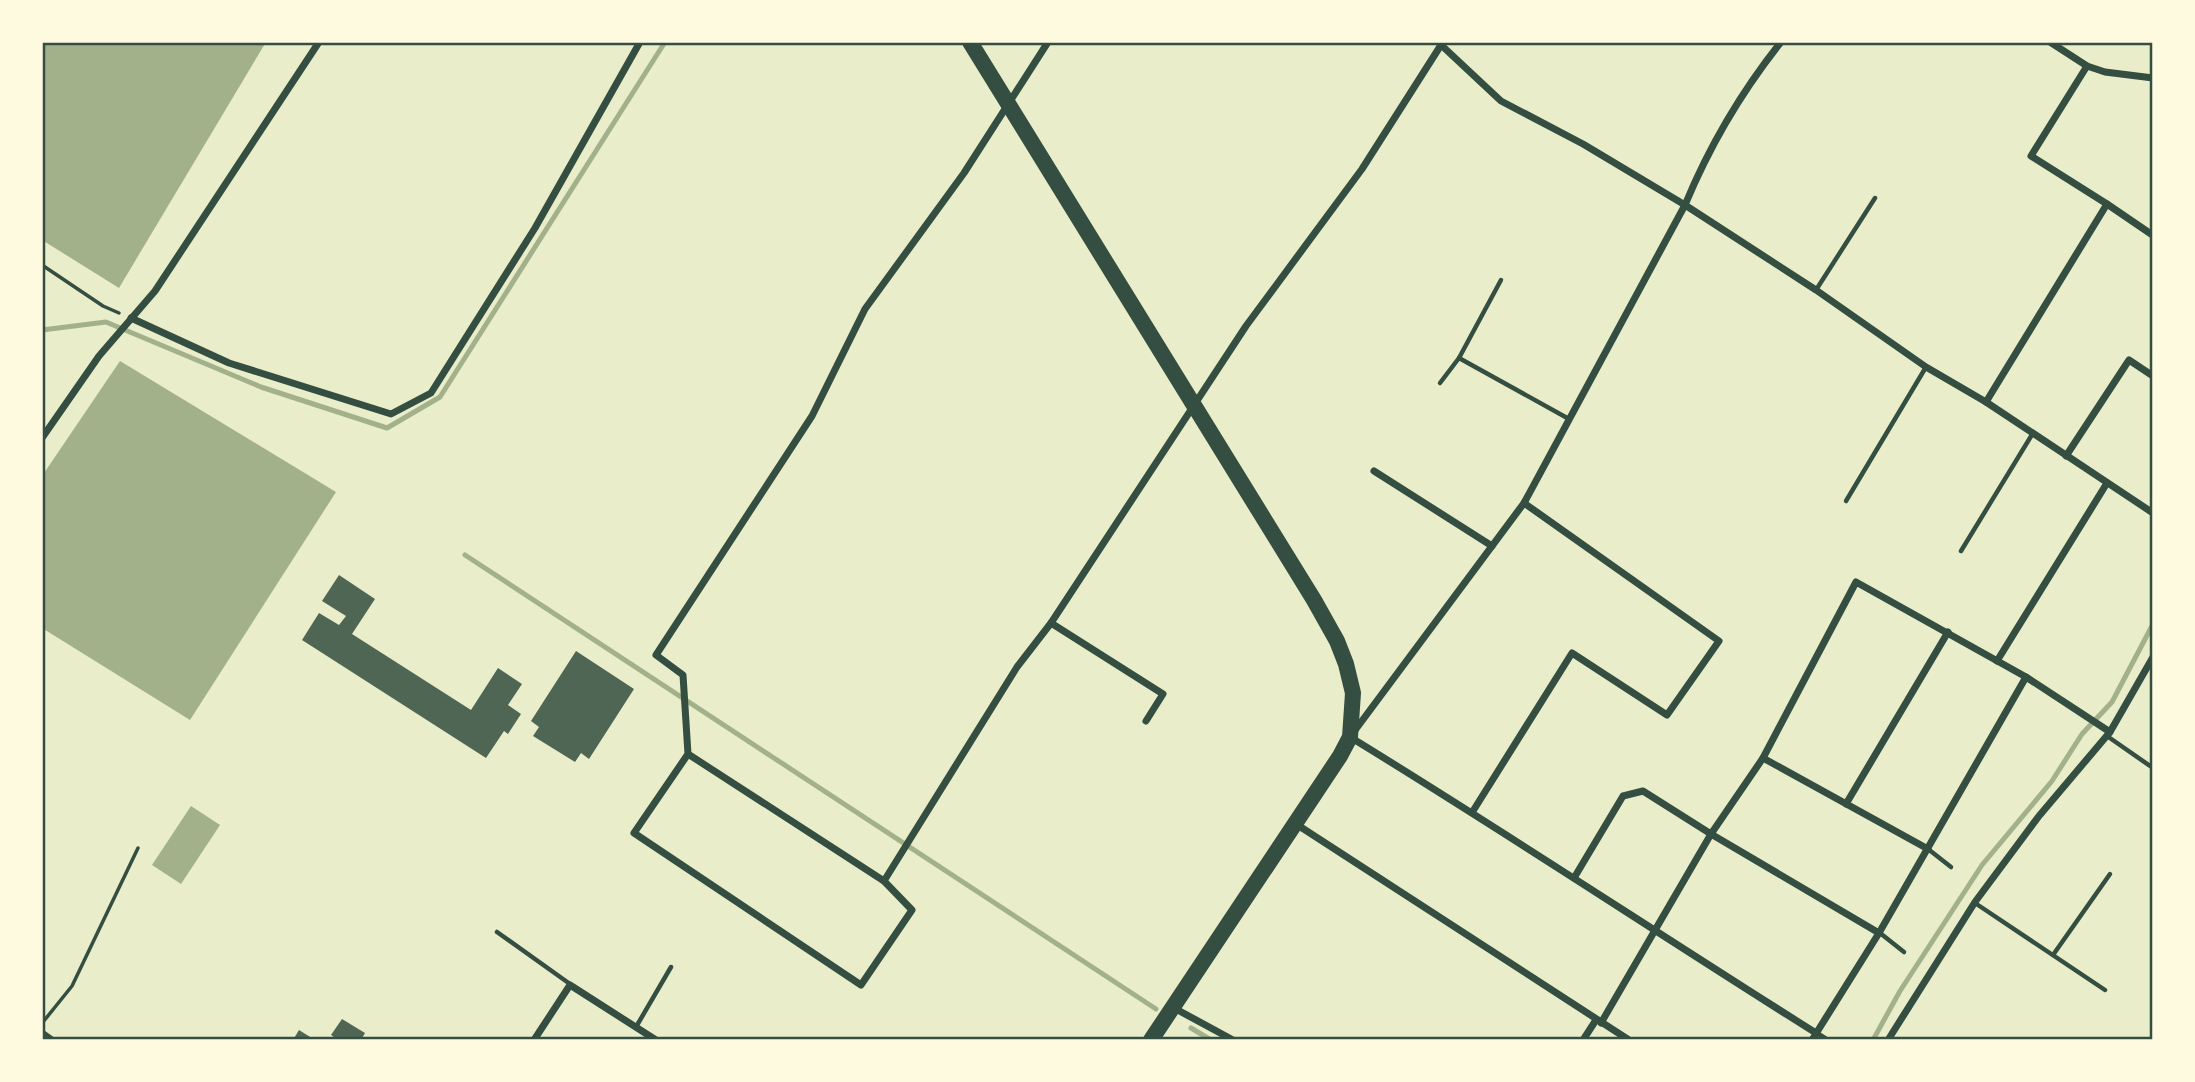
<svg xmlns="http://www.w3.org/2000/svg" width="2195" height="1082" font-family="Cabin,sans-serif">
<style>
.water{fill:#a3b18a}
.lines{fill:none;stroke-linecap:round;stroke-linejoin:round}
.stream{stroke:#a3b18a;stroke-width:5}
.building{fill:#4f6655}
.path{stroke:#344e41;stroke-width:3.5}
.service{stroke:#344e41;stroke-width:4.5}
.minor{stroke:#344e41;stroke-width:7}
.trunk{stroke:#344e41;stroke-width:16}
.neatline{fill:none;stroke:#344e41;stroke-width:2.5}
</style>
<rect width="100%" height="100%" fill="#e9edc9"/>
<g class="water">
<path d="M42 42H266L119 288 42 240Z"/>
<path d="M120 361 336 492 190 720 42 628V476Z"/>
<path d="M191 806 220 825 181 884 152 865Z"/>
</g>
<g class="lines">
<g class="stream">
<path d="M42 330 106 322 261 387 387 428 440 397 665 42"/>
<path d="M465 555 1156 1009"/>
<path d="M1191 1028 1211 1040"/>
<path d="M1873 1040 1900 991 1982 865 2052 781 2082 734 2112 702 2153 624"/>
</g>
</g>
<g class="building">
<path d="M339 575 375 599 352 634 471 710 498 668 522 684 508 705 521 714 508 734 504 731 486 758 302 640 319 613 339 625 346 616 322 601Z"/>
<path d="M576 651 634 689 589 759 581 753 575 762 533 736 539 727 531 721Z"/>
<path d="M342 1019 365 1033 361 1040H338L331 1035Z"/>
<path d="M299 1030 315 1040H293Z"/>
</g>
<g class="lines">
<g class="path">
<path d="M42 265 103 306 119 313"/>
<path d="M43 1022 72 986 138 848"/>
</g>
<g class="service">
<path d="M1816 290 1875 198"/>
<path d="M1459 358 1569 419"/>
<path d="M1440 383 1459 358 1501 280"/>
<path d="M1846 501 1926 367"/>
<path d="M1961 551 2033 433"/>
<path d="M2107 736 2153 768"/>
<path d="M1928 849 1951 867"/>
<path d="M1975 903 2105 990"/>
<path d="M497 932 570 984"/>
<path d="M1880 933 1904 952"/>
<path d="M2053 955 2110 874"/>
<path d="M636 1027 671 967"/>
<path d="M1817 1033 1828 1040"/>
</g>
<g class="minor">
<path d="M1781 42C1742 91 1709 147 1685 205L1524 503 1350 737C1507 833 1660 935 1816 1033"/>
<path d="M2050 42 2087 66 2105 72 2153 78"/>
<path d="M1439 43 1501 101 1583 144 1685 205 1816 290 1926 367 1986 402 2153 513"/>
<path d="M2107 204 2151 234 2153 231"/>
<path d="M131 318 229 363 391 414 431 393 535 228 640 42"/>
<path d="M1986 402 2107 204 2031 156 2087 66"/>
<path d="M42 438 99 356 155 291 319 42"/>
<path d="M2066 456 2129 360 2153 376"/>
<path d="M1374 471 1492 546"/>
<path d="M1051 623 1163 694 1146 721"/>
<path d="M1997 661 2107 483"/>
<path d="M688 754 634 833 861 985 912 910 884 881 688 754 683 675 656 655 812 416 865 309 964 173 1048 42"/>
<path d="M1763 758 1928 849"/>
<path d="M1846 804 1948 632"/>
<path d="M1473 811 1572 653 1667 715 1719 641 1524 503"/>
<path d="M1296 824 1629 1040"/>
<path d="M1574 878 1623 796 1643 791 1711 834 1879 933"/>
<path d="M884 881 1017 667 1051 623 1246 326 1362 169 1441 45"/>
<path d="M1174 1008 1233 1040"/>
<path d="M1601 1023 1711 834 1763 758 1856 582 2026 677 2110 732"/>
<path d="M42 1033 52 1040"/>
<path d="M534 1040 570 985 656 1040"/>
<path d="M1583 1040 1596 1020"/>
<path d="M1812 1040 1879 933 2026 677"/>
<path d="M1888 1040 1975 902 2039 816 2110 732 2153 657"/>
</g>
<path class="trunk" d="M970 42 1314 600 1337 641 1346 664 1353 693 1350 737 1340 756 1151 1040"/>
</g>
<rect width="2195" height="1082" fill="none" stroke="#fefae0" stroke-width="88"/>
<rect x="44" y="44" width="2107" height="994" class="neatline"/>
</svg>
